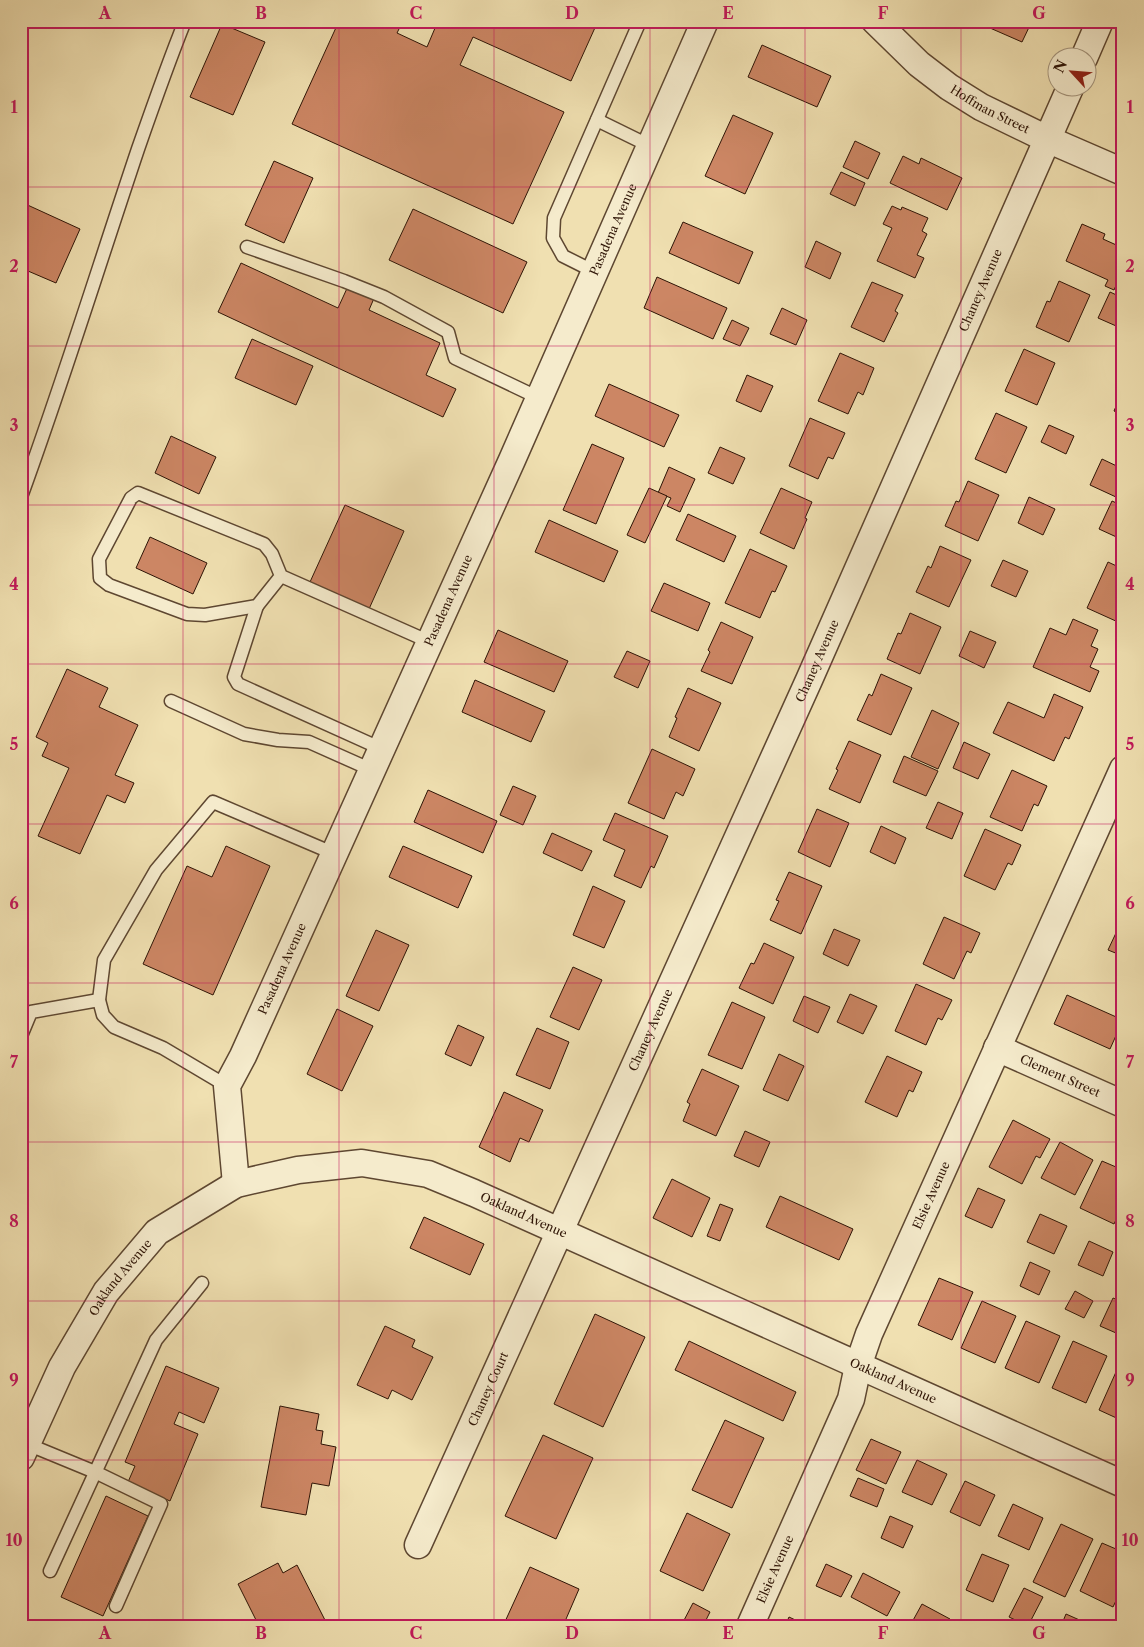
<svg xmlns="http://www.w3.org/2000/svg" width="1144" height="1647" font-family="'Libre Caslon Text',serif">
<style>
.building{fill:#cc8664;stroke:#2e1406}
.lines{fill:none;stroke-linecap:round;stroke-linejoin:round}
.service-casing{stroke:#5e4731;stroke-width:15}
.minor-casing{stroke:#5e4731;stroke-width:29}
.service{stroke:#f5ebcc;stroke-width:12}
.minor{stroke:#f5ebcc;stroke-width:26}
.grid{fill:none;stroke:#c2185b;stroke-width:1;stroke-opacity:0.55}
.labels{text-anchor:middle;stroke-width:4.5;stroke-linejoin:round;paint-order:stroke}
.street-label{font-size:12px;fill:#2e1406;stroke:#f5ebcc}
.neatline{fill:none;stroke:#c2185b;stroke-width:2}
.grid-label{font-size:16px;text-anchor:middle;font-weight:bold;fill:#c2185b}
</style>
<rect width="100%" height="100%" fill="#f0e0b1"/>
<filter id="stains"><feTurbulence type="fractalNoise" baseFrequency=".004" numOctaves="4"/><feColorMatrix values="0 0 0 0 .2 0 0 0 0 .09 0 0 0 0 .02 0 0 0 .5 -.17"/></filter>
<radialGradient id="worn" r=".72"><stop offset=".6" stop-color="#630" stop-opacity="0"/><stop offset="1" stop-color="#630" stop-opacity=".3"/></radialGradient>
<g class="building">
<path d="M339 21H403L397 33 427 47 438 21H598L571 81 473 37 460 65 564 112 513 224 292 124Z"/>
<path d="M993 21H1032L1022 42 990 28Z"/>
<path d="M222 24 265 42 233 115 190 97Z"/>
<path d="M762 45 831 76 817 107 748 77Z"/>
<path d="M733 115 773 133 745 194 705 176Z"/>
<path d="M855 141 880 153 868 179 843 167Z"/>
<path d="M903 156 919 164 921 158 962 178 947 210 890 183Z"/>
<path d="M274 161 313 178 284 243 245 225Z"/>
<path d="M841 172 865 183 855 206 830 194Z"/>
<path d="M21 202 80 229 56 283 21 268Z"/>
<path d="M892 206 901 210 902 207 928 218 922 231 927 234 917 255 924 258 915 278 877 261 892 228 883 224Z"/>
<path d="M413 209 527 262 503 313 389 260Z"/>
<path d="M683 222 753 252 739 284 669 253Z"/>
<path d="M1082 224 1105 234 1103 239 1123 248V270L1114 290 1105 286 1108 280 1066 261Z"/>
<path d="M816 241 841 253 830 279 805 267Z"/>
<path d="M241 263 338 308 349 284 375 296 369 310 440 343 426 375 456 389 443 417 218 312Z"/>
<path d="M657 277 727 308 713 339 644 308Z"/>
<path d="M1059 281 1090 295 1069 342 1036 327 1047 301 1050 302Z"/>
<path d="M872 282 903 295 895 311 898 313 884 342 851 327Z"/>
<path d="M1110 292 1123 298V329L1098 318Z"/>
<path d="M782 308 807 320 796 345 770 334Z"/>
<path d="M732 320 749 328 740 346 723 339Z"/>
<path d="M252 339 313 366 296 405 235 378Z"/>
<path d="M1024 349 1055 363 1037 405 1005 391Z"/>
<path d="M840 353 874 368 863 395 858 392 848 414 818 401Z"/>
<path d="M747 375 773 386 761 412 736 401Z"/>
<path d="M609 384 679 415 664 447 595 416Z"/>
<path d="M1123 390V415L1114 411Z"/>
<path d="M996 413 1027 427 1006 473 975 459Z"/>
<path d="M810 418 845 433 833 459 828 457 818 479 789 466Z"/>
<path d="M1049 425 1074 436 1066 454 1041 442Z"/>
<path d="M171 436 216 457 199 494 155 473Z"/>
<path d="M592 444 624 458 596 524 563 510Z"/>
<path d="M720 447 745 458 733 484 708 473Z"/>
<path d="M1102 459 1123 469V481L1116 497 1090 485Z"/>
<path d="M669 467 695 479 680 512 667 506 671 498 658 493Z"/>
<path d="M968 481 999 495 978 541 945 526 956 501 959 502Z"/>
<path d="M649 488 667 496 645 543 627 535Z"/>
<path d="M781 488 812 502 805 518 807 519 794 549 760 533Z"/>
<path d="M1029 497 1055 509 1043 535 1018 523Z"/>
<path d="M1112 501 1123 506V540L1099 529Z"/>
<path d="M345 505 404 531 369 609 310 582Z"/>
<path d="M688 514 736 536 724 562 676 540Z"/>
<path d="M549 520 618 551 604 582 535 552Z"/>
<path d="M150 537 207 563 193 594 136 568Z"/>
<path d="M940 546 971 560 949 607 916 592 928 566 931 568Z"/>
<path d="M750 549 787 566 775 592 772 591 760 618 725 603Z"/>
<path d="M1003 560 1028 571 1016 597 991 586Z"/>
<path d="M1108 562 1123 569V612L1118 622 1087 608Z"/>
<path d="M664 583 710 603 698 631 651 611Z"/>
<path d="M910 613 941 627 920 674 887 659 898 633 901 634Z"/>
<path d="M1073 619 1098 630 1091 646 1098 649 1090 667 1099 671 1090 692 1033 667 1050 628 1066 635Z"/>
<path d="M721 622 753 637 732 684 701 671 710 652 708 650Z"/>
<path d="M498 630 568 661 554 692 484 662Z"/>
<path d="M970 631 996 642 984 668 959 656Z"/>
<path d="M627 651 650 661 638 688 614 677Z"/>
<path d="M67 669 108 688 99 707 138 725 115 775 134 783 125 803 107 795 80 854 38 836 69 768 42 756 48 743 36 737Z"/>
<path d="M881 674 912 688 891 735 857 720 869 694 872 696Z"/>
<path d="M475 680 545 711 531 742 462 712Z"/>
<path d="M688 688 721 703 699 751 669 737 677 718 675 717Z"/>
<path d="M1054 694 1083 707 1069 739 1065 737 1054 761 993 733 1008 702 1044 718Z"/>
<path d="M932 710 959 723 938 769 911 757Z"/>
<path d="M849 741 881 755 860 803 829 789 838 770 836 769Z"/>
<path d="M964 742 990 754 978 779 953 768Z"/>
<path d="M652 749 695 769 683 796 676 792 664 819 628 803Z"/>
<path d="M904 756 938 771 926 796 893 782Z"/>
<path d="M1012 770 1047 786 1038 806 1034 804 1022 831 990 817Z"/>
<path d="M513 786 536 796 523 825 500 815Z"/>
<path d="M428 790 497 821 483 853 414 822Z"/>
<path d="M938 802 963 813 952 839 926 828Z"/>
<path d="M817 809 849 823 830 867 798 852Z"/>
<path d="M615 813 668 836 654 868 651 866 641 888 614 876 625 850 603 840Z"/>
<path d="M881 826 906 838 895 864 870 852Z"/>
<path d="M985 829 1021 845 1012 865 1008 863 995 890 964 876Z"/>
<path d="M552 833 592 851 582 871 543 853Z"/>
<path d="M226 846 270 866 213 995 143 964 187 866 212 877Z"/>
<path d="M403 846 472 876 458 908 389 877Z"/>
<path d="M789 872 822 886 801 934 770 920 779 901 776 900Z"/>
<path d="M593 886 625 901 604 948 573 935Z"/>
<path d="M944 917 980 933 971 953 967 951 954 979 923 964Z"/>
<path d="M1123 918V956L1108 950Z"/>
<path d="M834 929 860 940 848 966 823 954Z"/>
<path d="M376 930 409 945 379 1011 346 996Z"/>
<path d="M764 943 794 957 773 1004 739 988 751 963 754 964Z"/>
<path d="M573 967 602 980 579 1030 550 1017Z"/>
<path d="M916 984 952 1000 942 1020 938 1018 926 1045 895 1031Z"/>
<path d="M850 994 877 1006 863 1034 837 1022Z"/>
<path d="M1067 995 1123 1020 1110 1049 1054 1024Z"/>
<path d="M804 996 830 1007 818 1033 793 1021Z"/>
<path d="M732 1002 765 1017 742 1069 708 1055Z"/>
<path d="M337 1009 373 1026 342 1091 307 1074Z"/>
<path d="M458 1025 484 1037 471 1066 445 1054Z"/>
<path d="M537 1028 569 1042 550 1089 516 1075Z"/>
<path d="M779 1054 804 1066 788 1101 763 1090Z"/>
<path d="M887 1056 922 1072 913 1092 909 1090 897 1117 865 1102Z"/>
<path d="M702 1069 739 1086 716 1136 683 1121 690 1104 687 1102Z"/>
<path d="M504 1092 543 1110 529 1142 520 1138 510 1162 479 1147Z"/>
<path d="M1013 1120 1050 1139 1040 1158 1036 1156 1022 1184 989 1167Z"/>
<path d="M745 1131 770 1142 759 1167 734 1156Z"/>
<path d="M1060 1142 1093 1160 1075 1195 1041 1178Z"/>
<path d="M1102 1161 1123 1170V1205L1114 1224 1080 1208Z"/>
<path d="M672 1179 710 1198 692 1237 653 1218Z"/>
<path d="M978 1188 1005 1200 992 1228 965 1216Z"/>
<path d="M780 1196 853 1229 839 1260 766 1227Z"/>
<path d="M720 1204 733 1209 720 1241 707 1236Z"/>
<path d="M1040 1214 1067 1226 1054 1254 1027 1242Z"/>
<path d="M424 1217 484 1244 470 1275 410 1248Z"/>
<path d="M1089 1241 1113 1252 1103 1276 1078 1265Z"/>
<path d="M1030 1262 1050 1271 1039 1295 1020 1286Z"/>
<path d="M939 1278 973 1292 952 1340 918 1325Z"/>
<path d="M1075 1291 1093 1301 1084 1318 1065 1309Z"/>
<path d="M1113 1298 1123 1302V1336L1100 1326Z"/>
<path d="M982 1301 1016 1316 995 1363 961 1348Z"/>
<path d="M595 1314 645 1337 603 1427 554 1404Z"/>
<path d="M1026 1321 1060 1336 1039 1383 1005 1368Z"/>
<path d="M385 1326 415 1340 412 1347 433 1357 412 1400 392 1390 388 1399 357 1385Z"/>
<path d="M689 1341 796 1392 783 1421 675 1370Z"/>
<path d="M1073 1341 1107 1356 1086 1403 1052 1388Z"/>
<path d="M1120 1363 1123 1364V1421L1099 1410Z"/>
<path d="M166 1366 219 1388 204 1423 179 1412 174 1424 198 1434 170 1501 128 1482 135 1466 125 1462Z"/>
<path d="M280 1406 319 1414 316 1430 323 1431 321 1444 336 1447 329 1486 312 1483 306 1515 261 1507Z"/>
<path d="M725 1420 764 1438 732 1508 692 1490Z"/>
<path d="M543 1435 593 1458 556 1539 505 1516Z"/>
<path d="M871 1439 901 1452 886 1484 856 1470Z"/>
<path d="M917 1460 947 1474 932 1505 902 1492Z"/>
<path d="M858 1478 884 1489 877 1507 850 1496Z"/>
<path d="M965 1481 995 1495 980 1526 950 1512Z"/>
<path d="M106 1496 148 1516 103 1616 61 1597Z"/>
<path d="M1013 1504 1043 1518 1029 1550 998 1536Z"/>
<path d="M687 1513 730 1534 703 1591 660 1571Z"/>
<path d="M890 1516 913 1526 903 1548 881 1538Z"/>
<path d="M1061 1524 1093 1539 1065 1597 1033 1582Z"/>
<path d="M1102 1543 1123 1552V1586L1113 1607 1080 1591Z"/>
<path d="M982 1554 1009 1565 993 1602 966 1590Z"/>
<path d="M278 1563 283 1573 297 1565 328 1626H259L238 1584Z"/>
<path d="M826 1564 852 1576 841 1597 816 1586Z"/>
<path d="M530 1567 579 1589 563 1626H503Z"/>
<path d="M863 1573 900 1592 887 1616 851 1597Z"/>
<path d="M1024 1588 1043 1597 1028 1626 1009 1617Z"/>
<path d="M693 1603 710 1612 703 1626H681Z"/>
<path d="M922 1604 950 1619 946 1626H913L911 1624Z"/>
<path d="M1066 1614 1093 1626H1061Z"/>
<path d="M789 1617 808 1626H785Z"/>
</g>
<g class="lines">
<g class="service-casing">
<g id="service">
<path d="M597 120 650 146"/>
<path d="M247 247 344 281 384 297 448 332 455 358 539 398"/>
<path d="M595 272 563 256 553 238 554 218 640 21"/>
<path d="M21 497C63 382 99 265 138 149 153 106 168 63 185 21"/>
<path d="M281 576 272 554 264 544 138 493 131 498 99 559 100 578 109 585 187 614 205 615 257 606 281 576 430 642"/>
<path d="M257 606 234 677 238 684 382 749"/>
<path d="M171 701 244 734 278 740 309 742 372 770"/>
<path d="M21 1036 31 1012 99 1000"/>
<path d="M227 1086 163 1048 114 1027 103 1015 99 1000 104 960 156 870 213 802 335 854"/>
<path d="M27 1444 95 1472 161 1504 116 1606"/>
<path d="M50 1571 156 1340 202 1283"/>
</g>
</g>
<g class="minor-casing">
<g id="minor">
<path id="s1" d="M875 21 919 64 949 87 981 107 1047 139 1123 172"/>
<path d="M1084 58 1100 21"/>
<path id="s2" d="M997 1048 1123 1104"/>
<path id="s3" d="M236 1184 227 1086 243 1056 512 460 705 21"/>
<path id="s4" d="M21 1457 62 1367 106 1292 157 1232 236 1184 298 1170 362 1163 428 1174 474 1193 1123 1484"/>
<path id="s5" d="M418 1545 809 680 1070 88"/>
<path id="s6" d="M750 1626 851 1399 858 1366 869 1334 1123 769"/>
</g>
</g>
<use href="#service" class="service"/>
<use href="#minor" class="minor"/>
</g>
<path class="grid" d="M183 21V1626M339 21V1626M494 21V1626M650 21V1626M805 21V1626M961 21V1626M21 187H1123M21 346H1123M21 505H1123M21 664H1123M21 824H1123M21 983H1123M21 1142H1123M21 1301H1123M21 1460H1123"/>
<g class="labels">
<g class="street-label">
<text dy="4" stroke="none"><textPath href="#s1" startOffset="146">Hoffman Street</textPath></text>
<text dy="4" stroke="none"><textPath href="#s3" startOffset="1038">Pasadena Avenue</textPath></text>
<text dy="4" stroke="none"><textPath href="#s5" startOffset="1375">Chaney Avenue</textPath></text>
<text dy="4" stroke="none"><textPath href="#s3" startOffset="632">Pasadena Avenue</textPath></text>
<text dy="4" stroke="none"><textPath href="#s5" startOffset="970">Chaney Avenue</textPath></text>
<text dy="4" stroke="none"><textPath href="#s3" startOffset="228">Pasadena Avenue</textPath></text>
<text dy="4" stroke="none"><textPath href="#s5" startOffset="565">Chaney Avenue</textPath></text>
<text dy="4" stroke="none"><textPath href="#s2" startOffset="69">Clement Street</textPath></text>
<text dy="4" stroke="none"><textPath href="#s6" startOffset="468">Elsie Avenue</textPath></text>
<text dy="4" stroke="none"><textPath href="#s4" startOffset="656">Oakland Avenue</textPath></text>
<text dy="4" stroke="none"><textPath href="#s4" startOffset="206">Oakland Avenue</textPath></text>
<text dy="4" stroke="none"><textPath href="#s4" startOffset="1061">Oakland Avenue</textPath></text>
<text dy="4" stroke="none"><textPath href="#s5" startOffset="171">Chaney Court</textPath></text>
<text dy="4" stroke="none"><textPath href="#s6" startOffset="62">Elsie Avenue</textPath></text>
</g>
</g>
<rect width="1144" height="1647" fill="none" stroke="#f0e0b1" stroke-width="55"/>
<g transform="translate(1072 72) rotate(296)"><circle r="24" fill="#f5ebcc" stroke="#a5957d"/>
<path d="M0-4L9 19L0 12L-9 19Z" fill="#8f2418"/>
<text y="-8" font-size="14" font-weight="bold" text-anchor="middle" fill="#2e1406">N</text>
</g>
<rect x="28" y="28" width="1088" height="1592" class="neatline"/>
<g class="grid-label">
<text x="105" y="19">A</text>
<text x="261" y="19">B</text>
<text x="416" y="19">C</text>
<text x="572" y="19">D</text>
<text x="728" y="19">E</text>
<text x="883" y="19">F</text>
<text x="1039" y="19">G</text>
<text x="14" y="113">1</text>
<text x="1130" y="113">1</text>
<text x="14" y="272">2</text>
<text x="1130" y="272">2</text>
<text x="14" y="431">3</text>
<text x="1130" y="431">3</text>
<text x="14" y="590">4</text>
<text x="1130" y="590">4</text>
<text x="14" y="750">5</text>
<text x="1130" y="750">5</text>
<text x="14" y="909">6</text>
<text x="1130" y="909">6</text>
<text x="14" y="1068">7</text>
<text x="1130" y="1068">7</text>
<text x="14" y="1227">8</text>
<text x="1130" y="1227">8</text>
<text x="14" y="1386">9</text>
<text x="1130" y="1386">9</text>
<text x="14" y="1546">10</text>
<text x="1130" y="1546">10</text>
<text x="105" y="1639">A</text>
<text x="261" y="1639">B</text>
<text x="416" y="1639">C</text>
<text x="572" y="1639">D</text>
<text x="728" y="1639">E</text>
<text x="883" y="1639">F</text>
<text x="1039" y="1639">G</text>
</g>
<rect width="100%" height="100%" filter="url(#stains)"/>
<rect width="100%" height="100%" fill="url(#worn)"/>
</svg>
